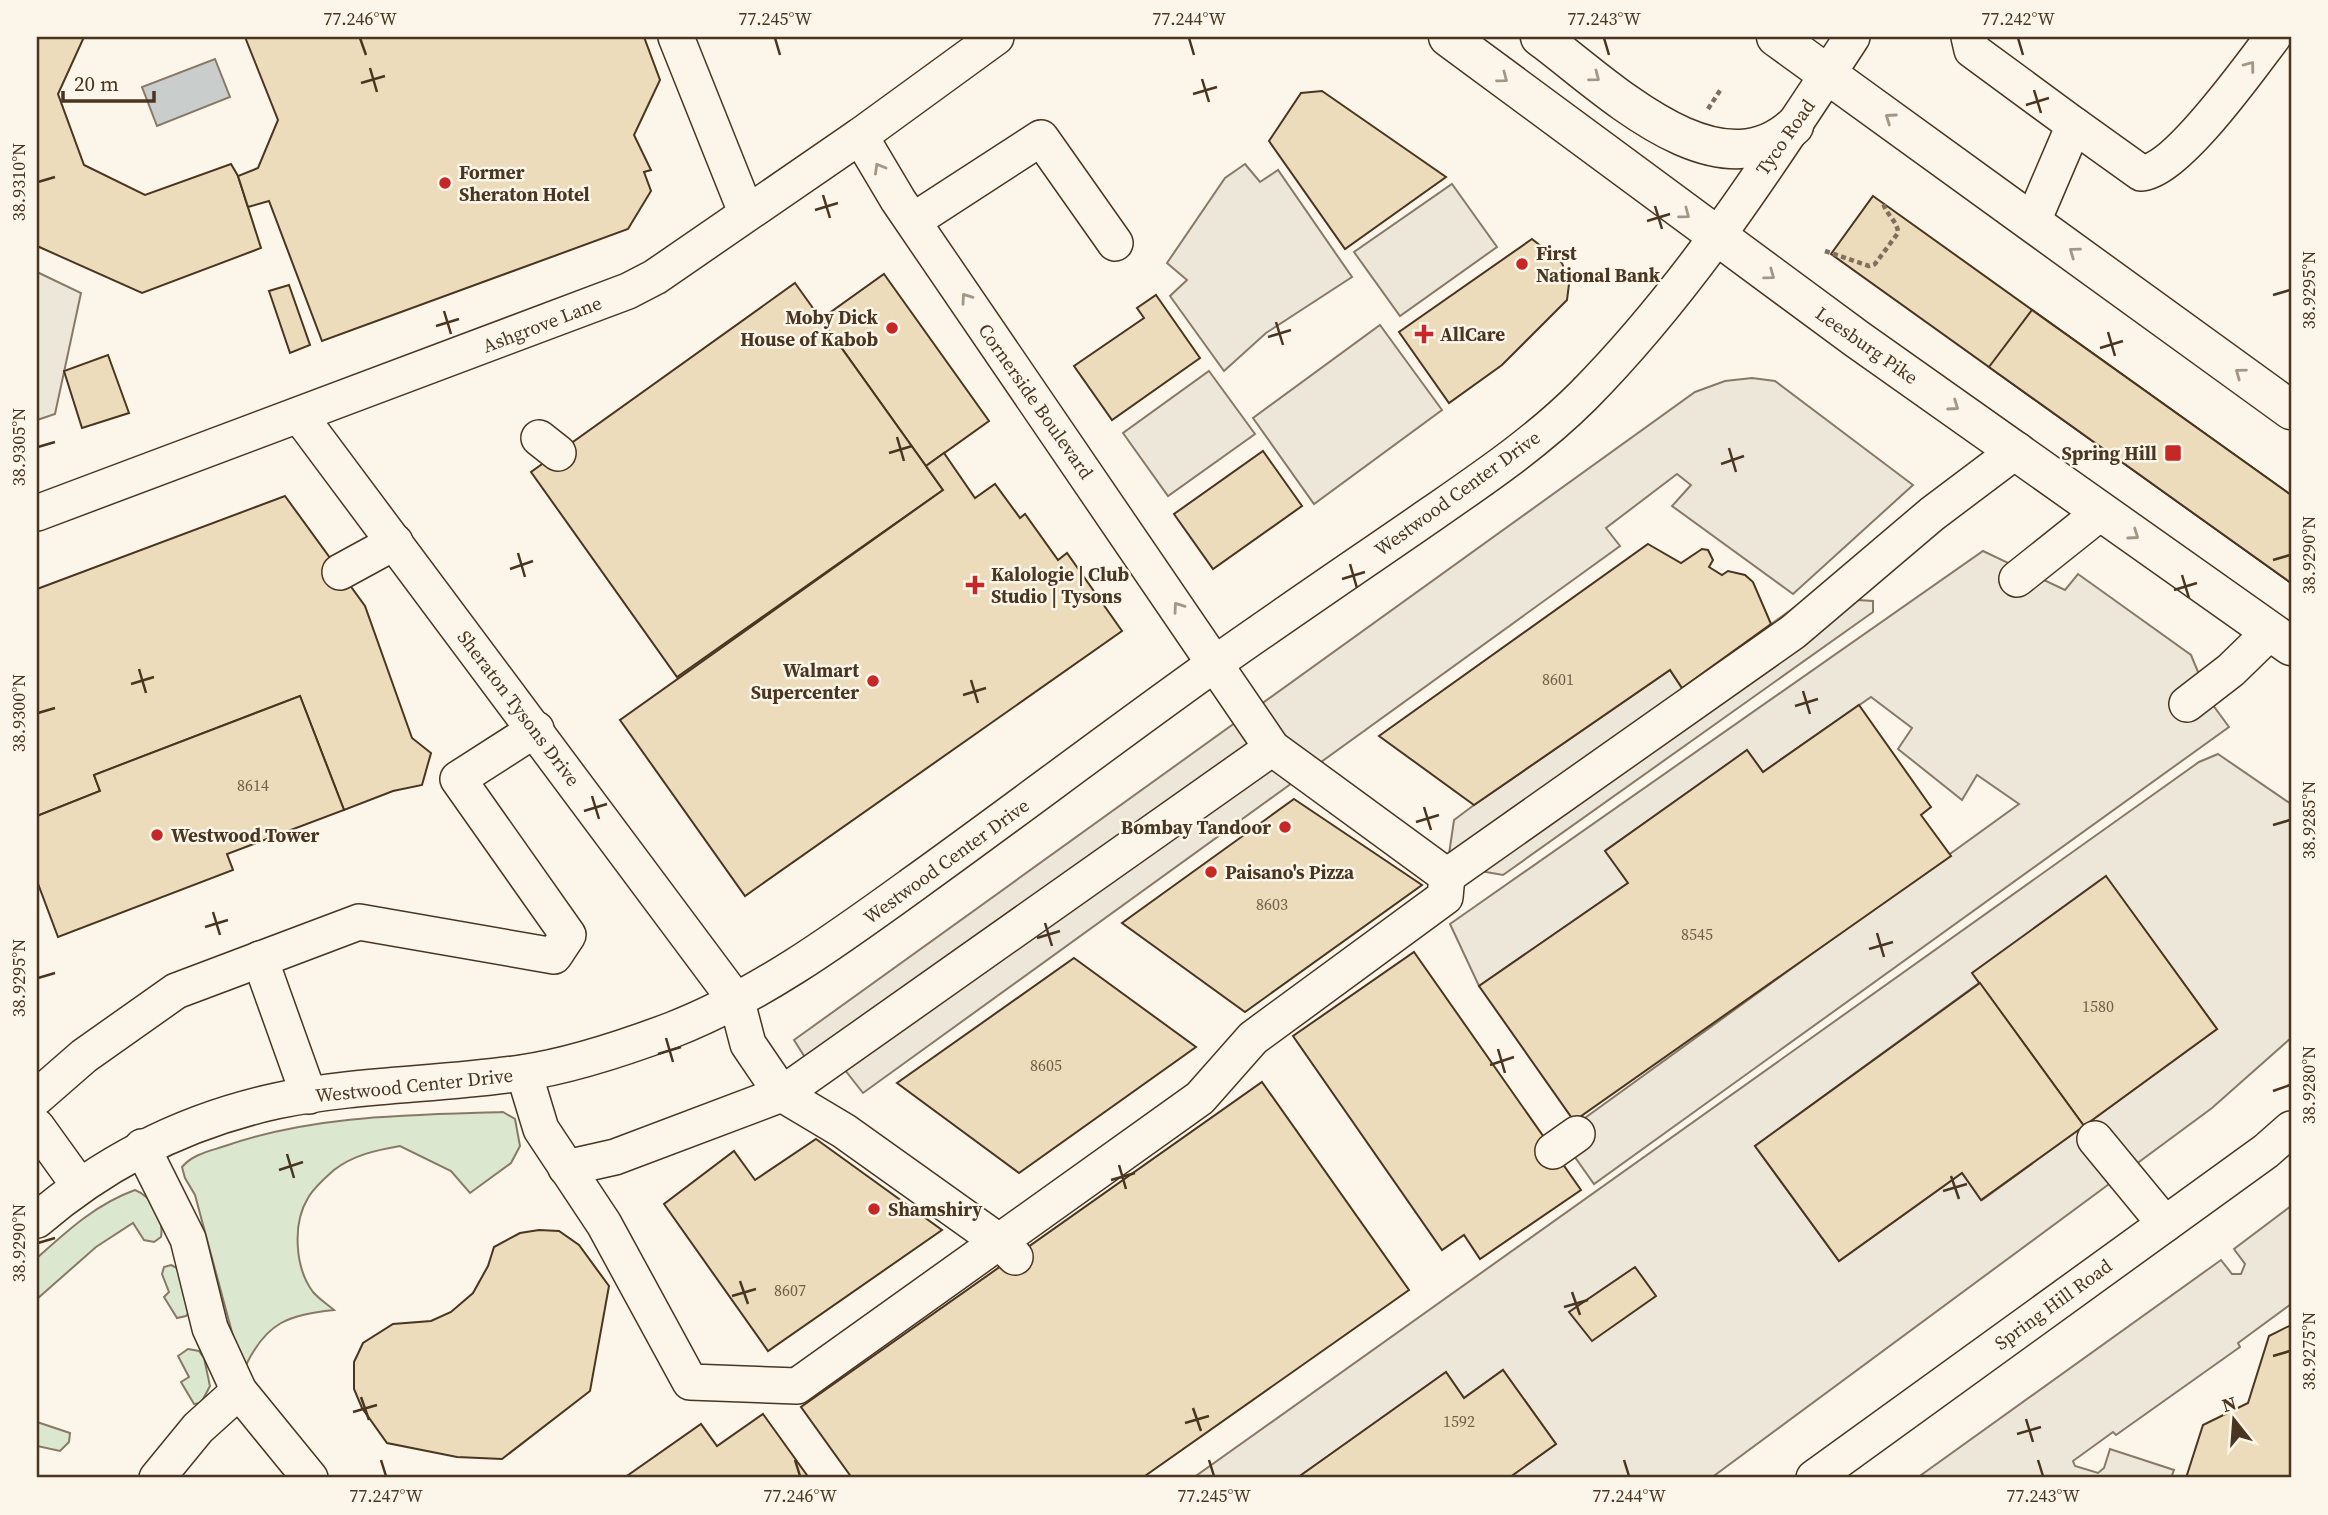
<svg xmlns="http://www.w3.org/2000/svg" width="2328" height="1515" font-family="'Source Serif 4',serif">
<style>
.green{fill:#dce7d0;stroke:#887966;stroke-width:2}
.parking{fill:#ede7d9;stroke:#887966;stroke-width:2;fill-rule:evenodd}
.water{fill:#c9cecd;stroke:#887966;stroke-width:2}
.building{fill:#ecdcbc;stroke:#4a3520;stroke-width:2}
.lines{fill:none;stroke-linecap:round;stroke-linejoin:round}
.minor-casing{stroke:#4a3520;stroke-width:38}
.highway-casing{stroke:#4a3520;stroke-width:41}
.path{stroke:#7f6f5c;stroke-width:4.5;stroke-dasharray:5 3.5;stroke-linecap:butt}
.minor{stroke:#fbf6e9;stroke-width:35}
.highway{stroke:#fbf6e9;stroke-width:38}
.oneway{stroke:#a29684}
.ticks{fill:none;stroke:#4a3520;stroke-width:2.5}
.poi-dot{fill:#c62828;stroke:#fbf6e9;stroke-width:2.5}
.labels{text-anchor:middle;stroke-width:5;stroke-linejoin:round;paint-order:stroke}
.number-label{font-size:16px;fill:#725f47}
.street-label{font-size:19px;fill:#4a3520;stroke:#fbf6e9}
.poi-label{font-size:19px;font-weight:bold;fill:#4a3520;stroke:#fbf6e9;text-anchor:start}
.neatline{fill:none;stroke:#4a3520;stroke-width:2.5}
.ticks-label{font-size:18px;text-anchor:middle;fill:#4a3520}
</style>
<rect width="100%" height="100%" fill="#fbf6e9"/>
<g class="green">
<path d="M503 1112 515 1119 520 1146 511 1163 470 1193 451 1171 400 1146C377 1150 353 1155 334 1170 326 1177 313 1189 308 1198 292 1224 295 1268 313 1292 319 1299 327 1304 334 1310 288 1315 267 1322 246 1365L240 1362 195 1195 185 1178 182 1167C193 1154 210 1151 225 1146 314 1115 409 1115 503 1112Z"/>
<path d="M135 1190C153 1197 164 1219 161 1237L154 1242 144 1240 133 1223 96 1247 37 1299V1258C67 1231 96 1204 135 1190Z"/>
<path d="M171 1265 179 1269 192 1309 186 1316 177 1318 164 1297 169 1292 162 1274 164 1267Z"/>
<path d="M188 1349 199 1351 204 1358 210 1386 201 1403 194 1404 181 1382 189 1377 178 1356Z"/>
<path d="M37 1422 70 1433 69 1442 60 1451 37 1446Z"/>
</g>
<g class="parking">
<path d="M1245 164 1260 182 1278 170 1352 277 1266 333 1224 371 1170 296 1187 280 1167 263 1225 178Z"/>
<path d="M1452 184 1497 247 1400 316 1354 252Z"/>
<path d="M37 272 81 293 55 414 37 420Z"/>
<path d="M1380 325 1442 410 1314 504 1253 418Z"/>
<path d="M1209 371 1255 434 1168 496 1123 433Z"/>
<path d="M1752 378 1775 381 1913 485 1793 594 1672 506 1691 485 1677 474 1606 528 1620 546 863 1093 841 1065 818 1078 794 1040 1695 392 1725 381Z"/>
<path d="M1983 551 2065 590 2078 574 2191 655 2210 701 2229 727 1594 1184 1560 1136 2019 804 1977 775 1962 800 1898 749 1912 728 1871 697 1763 772 1747 751 1606 850 1628 883 1479 986 1450 924Z"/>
<path d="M1809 597 1873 601V612L1503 875 1469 869 1449 854 1454 820 1474 805 1670 670 1682 688Z"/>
<path d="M2218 754 2291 804V1038L2212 1108 1711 1478H1515L1513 1475 1556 1444 1503 1370 1464 1398 1446 1373 1297 1478H1193L2199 762ZM2106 877 2217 1029 1982 1200 1962 1173 1839 1261 1755 1146 1979 983 1973 973Z"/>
<path d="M2291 1206V1304L2238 1343 2240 1347 2116 1435 2113 1432 2073 1461 2075 1466 2098 1473 2104 1468 2110 1449 2174 1470 2171 1478H1917L2221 1260 2232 1274H2241L2245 1264 2234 1249Z"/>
</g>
<path class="water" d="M215 59 230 97 157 126 142 87Z"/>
<g class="building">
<path d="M37 37H84L58 94 84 165 145 195 231 164 238 176 261 248 142 293 37 246Z"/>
<path d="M245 37H644L660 80 634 135 651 170 644 172 651 191 628 229 322 341 269 201 248 207 238 176 258 168 278 120Z"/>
<path d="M1322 91 1446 177 1345 249 1269 141 1301 93Z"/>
<path d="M1873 196 2291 495V583L1831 254Z"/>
<path d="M1532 239 1562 263 1569 284 1567 300 1502 365 1449 403 1399 332Z"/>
<path d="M884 274 989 421 926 466 821 319Z"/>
<path d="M795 283 943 490 677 677 531 472Z"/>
<path d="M289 285 310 345 290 353 269 291Z"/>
<path d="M1156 295 1200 358 1112 420 1074 366 1144 318 1137 308Z"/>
<path d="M2032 310 2291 495V583L1989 367Z"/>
<path d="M108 355 129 413 82 428 64 371Z"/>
<path d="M1263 451 1302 506 1213 569 1174 514Z"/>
<path d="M944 453 975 498 995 484 1020 518 1025 514 1058 560 1067 553 1122 631 745 896 620 720 943 490 926 466Z"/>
<path d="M285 496 365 606 412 738 431 753 422 785 393 791 344 810 300 696 94 775 100 791 37 816V589Z"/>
<path d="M1648 544 1681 563 1702 549 1708 550 1713 560 1709 567 1722 575 1728 571 1745 575 1753 582 1771 624 1682 688 1670 670 1474 805 1379 736Z"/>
<path d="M300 696 344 810 227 854 233 870 58 937 37 881V816L100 791 94 775Z"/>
<path d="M1859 705 1931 807 1921 815 1951 856 1574 1121 1479 986 1628 883 1605 851 1747 750 1763 772Z"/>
<path d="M1294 799 1422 885 1245 1012 1122 923Z"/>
<path d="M2106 876 2217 1029 2084 1126 1972 973Z"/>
<path d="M1414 952 1581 1190 1480 1259 1464 1235 1442 1250 1293 1036Z"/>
<path d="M1074 958 1196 1047 1019 1173 897 1083Z"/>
<path d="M1980 983 2084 1126 1981 1200 1962 1173 1839 1261 1755 1146Z"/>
<path d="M1262 1082 1409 1290 1142 1478H852L801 1407Z"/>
<path d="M816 1139 942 1230 768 1351 664 1204 734 1151 755 1180Z"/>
<path d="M539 1230 559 1231 579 1245 609 1286 590 1391 502 1459 457 1457 387 1443 362 1408 354 1389V1362L363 1343 393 1324 431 1321 451 1312 473 1293 488 1266 494 1247 520 1233Z"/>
<path d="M1635 1267 1656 1296 1592 1341 1569 1312Z"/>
<path d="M2291 1325V1478H2186L2203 1425 2248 1403 2269 1336Z"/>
<path d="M1503 1370 1556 1444 1513 1475 1515 1478H1297L1446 1372 1464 1398Z"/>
<path d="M763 1414 809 1478H624L701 1424 717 1446Z"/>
</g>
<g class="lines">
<g class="minor-casing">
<g id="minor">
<path d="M676 37 746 212"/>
<path d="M1969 37 1972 50 2074 125 2033 221"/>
<path d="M2074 125 2141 173C2177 171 2250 67 2273 37"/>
<path d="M860 136 898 200 1272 748 1447 876"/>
<path d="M913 221 1041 138 1115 243"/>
<path d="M299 415 737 1002 748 1044 782 1094 844 1131 1001 1243 1015 1257"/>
<path d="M539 438 558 453"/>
<path d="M37 513 628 291 655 277 860 136 996 37"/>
<path d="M340 572 395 542"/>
<path d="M2017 579 2101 512"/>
<path d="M2187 704 2231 670 2270 632"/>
<path d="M1447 876 1793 632 1932 514 2017 450"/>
<path d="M260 959 309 1096"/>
<path d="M524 1073 541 1129 604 1224 690 1382 797 1386 1200 1098 1253 1038 1445 897 1447 876"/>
<path d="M37 1097 84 1056 176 991 359 922 554 956 568 935 458 779 536 729"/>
<path d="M37 1127 78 1184"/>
<path d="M2095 1139 2165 1224"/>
<path d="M142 1147 188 1239 210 1328 239 1391 310 1478"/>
<path d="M1553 1151 1577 1134"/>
<path d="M566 1168 615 1157 782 1094 1272 748"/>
<path d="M37 1220C107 1160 185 1121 276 1101 356 1084 440 1085 521 1073 571 1066 624 1048 672 1030 759 996 836 940 912 885 1015 811 1116 734 1220 660 1291 610 1362 562 1433 513 1485 477 1538 441 1583 396 1688 290 1771 161 1852 37"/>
<path d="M157 1478 198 1428 239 1391"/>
<path d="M1814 1478 2266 1151 2291 1129"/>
</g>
</g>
<g class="highway-casing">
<g id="highway">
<path d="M1448 37 1857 339 2291 646"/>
<path d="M1540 37C1603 83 1716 198 1794 126"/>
<path d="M1776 37 2291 410"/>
</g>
</g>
<g class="path">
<path d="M1708 109 1721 89"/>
<path d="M1825 251 1869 266 1875 264 1898 233C1898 221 1885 214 1883 202"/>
</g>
<use href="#minor" class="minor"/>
<use href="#highway" class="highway"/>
</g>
<defs><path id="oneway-chevron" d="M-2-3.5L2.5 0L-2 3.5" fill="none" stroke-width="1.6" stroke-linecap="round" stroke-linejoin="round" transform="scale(1.75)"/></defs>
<g class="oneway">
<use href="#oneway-chevron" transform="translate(2250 66) rotate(-53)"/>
<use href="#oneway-chevron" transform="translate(1595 77) rotate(37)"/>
<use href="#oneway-chevron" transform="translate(1503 78) rotate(37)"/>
<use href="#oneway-chevron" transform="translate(1890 118) rotate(-145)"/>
<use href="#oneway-chevron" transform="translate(879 168) rotate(-120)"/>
<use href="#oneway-chevron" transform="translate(1685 214) rotate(37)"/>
<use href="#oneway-chevron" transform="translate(2074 252) rotate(-144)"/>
<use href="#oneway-chevron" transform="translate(1770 275) rotate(36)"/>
<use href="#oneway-chevron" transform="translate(966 298) rotate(-125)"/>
<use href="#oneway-chevron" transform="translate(2240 373) rotate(-144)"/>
<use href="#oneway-chevron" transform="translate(1954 406) rotate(35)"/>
<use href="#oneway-chevron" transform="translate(2134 535) rotate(35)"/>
<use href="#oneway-chevron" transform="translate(1178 607) rotate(-125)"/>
</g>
<path class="ticks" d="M360 38 366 55M775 38 780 55M1189 38 1194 55M1604 38 1609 55M2018 38 2023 55M370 68 377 92M1202 79 1209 102M361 83 385 76M2034 90 2041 113M1193 94 1217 87M2026 105 2049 98M38 182 55 177M823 195 830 218M1655 206 1662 229M815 210 838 203M1647 221 1670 214M2273 295 2290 290M444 311 451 334M1276 322 1283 345M436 326 459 319M2108 332 2115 356M1268 337 1291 330M2100 348 2123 341M897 437 904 461M38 447 55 442M1729 448 1736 472M889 453 912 446M1721 464 1744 456M518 553 525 577M2273 560 2290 555M1350 564 1357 588M510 569 533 561M2182 575 2189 598M1342 579 1365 572M2174 590 2197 583M139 669 146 693M971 680 978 703M131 684 154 677M1803 691 1810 714M963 695 986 688M1795 706 1818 699M38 713 55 708M592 796 599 819M1424 807 1431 830M584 811 607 804M1416 822 1439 815M2273 825 2290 820M213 912 220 935M1045 923 1052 946M205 927 228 920M1877 933 1884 957M1037 938 1060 931M1869 949 1893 942M38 978 55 973M666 1038 673 1062M1498 1049 1505 1073M658 1054 681 1047M1490 1065 1514 1057M2273 1091 2290 1085M287 1154 294 1178M1119 1165 1126 1189M279 1170 303 1162M1951 1176 1959 1199M1111 1180 1135 1173M1943 1191 1967 1184M38 1243 55 1238M740 1281 748 1304M1572 1292 1580 1315M732 1296 756 1289M1564 1307 1588 1300M2273 1356 2290 1351M361 1397 369 1420M1193 1408 1201 1431M353 1412 377 1405M2026 1419 2033 1442M1185 1423 1209 1416M2017 1434 2041 1427M381 1460 386 1476M795 1460 800 1476M1209 1460 1214 1476M1624 1460 1629 1476M2038 1460 2043 1476"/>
<g class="poi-dot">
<circle cx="445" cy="183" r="7"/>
<circle cx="1522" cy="264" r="7"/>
<circle cx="892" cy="328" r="7"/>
<path d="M1420.5 323.5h7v7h7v7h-7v7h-7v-7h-7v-7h7z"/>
<rect x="2164" y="444" width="18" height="18" rx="3.5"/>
<path d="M971.5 574.5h7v7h7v7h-7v7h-7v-7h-7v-7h7z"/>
<circle cx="873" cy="681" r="7"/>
<circle cx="1285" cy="827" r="7"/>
<circle cx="157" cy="835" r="7"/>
<circle cx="1211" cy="872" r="7"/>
<circle cx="874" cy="1209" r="7"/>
</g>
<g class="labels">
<g class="number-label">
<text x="1558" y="685">8601</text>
<text x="253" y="791">8614</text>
<text x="1272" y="910">8603</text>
<text x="1697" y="940">8545</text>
<text x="2098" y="1012">1580</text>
<text x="1046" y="1071">8605</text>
<text x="790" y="1296">8607</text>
<text x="1459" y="1427">1592</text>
</g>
<g class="street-label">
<text transform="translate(1785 137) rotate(-55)" y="7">Tyco Road</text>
<text transform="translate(542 324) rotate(-21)" y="7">Ashgrove Lane</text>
<text transform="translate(1867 345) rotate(35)" y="7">Leesburg Pike</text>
<text transform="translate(1036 401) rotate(55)" y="7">Cornerside Boulevard</text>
<text transform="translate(1457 493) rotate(-36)" y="7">Westwood Center Drive</text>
<text transform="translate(519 708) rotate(53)" y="7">Sheraton Tysons Drive</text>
<text transform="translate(946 861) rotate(-36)" y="7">Westwood Center Drive</text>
<text transform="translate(414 1085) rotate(-6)" y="7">Westwood Center Drive</text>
<text transform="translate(2053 1304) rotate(-36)" y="7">Spring Hill Road</text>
</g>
<g class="poi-label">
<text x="459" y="179">Former<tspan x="459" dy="22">Sheraton Hotel</tspan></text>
<text x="1536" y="260">First<tspan x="1536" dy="22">National Bank</tspan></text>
<text x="878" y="324" text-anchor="end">Moby Dick<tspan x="878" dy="22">House of Kabob</tspan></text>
<text x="1440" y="341">AllCare</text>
<text x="2157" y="460" text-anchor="end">Spring Hill</text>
<text x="991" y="581">Kalologie | Club<tspan x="991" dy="22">Studio | Tysons</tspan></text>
<text x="859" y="677" text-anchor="end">Walmart<tspan x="859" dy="22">Supercenter</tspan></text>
<text x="1271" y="834" text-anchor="end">Bombay Tandoor</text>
<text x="171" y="842">Westwood Tower</text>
<text x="1225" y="879">Paisano's Pizza</text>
<text x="888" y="1216">Shamshiry</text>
</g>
</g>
<rect width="2328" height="1515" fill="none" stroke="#fbf6e9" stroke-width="77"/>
<g transform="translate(2234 1420) rotate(343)" stroke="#fbf6e9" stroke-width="5" paint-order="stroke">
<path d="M0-5L12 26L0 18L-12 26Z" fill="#4a3520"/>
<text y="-10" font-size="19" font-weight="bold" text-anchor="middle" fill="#4a3520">N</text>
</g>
<path d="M63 91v10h91v-10" fill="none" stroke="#4a3520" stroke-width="3.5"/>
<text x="74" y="91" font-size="21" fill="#4a3520" stroke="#fbf6e9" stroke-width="5" paint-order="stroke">20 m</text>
<rect x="38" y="38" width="2252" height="1438" class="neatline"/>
<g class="ticks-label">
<text x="360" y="25">77.246°W</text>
<text x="775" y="25">77.245°W</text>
<text x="1189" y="25">77.244°W</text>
<text x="1604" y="25">77.243°W</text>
<text x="2018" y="25">77.242°W</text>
<text transform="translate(19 182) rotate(-90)" y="6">38.9310°N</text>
<text transform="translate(2309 290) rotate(-90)" y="6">38.9295°N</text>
<text transform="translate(19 447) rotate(-90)" y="6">38.9305°N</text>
<text transform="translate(2309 555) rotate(-90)" y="6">38.9290°N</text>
<text transform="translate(19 713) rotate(-90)" y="6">38.9300°N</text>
<text transform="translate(2309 820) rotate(-90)" y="6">38.9285°N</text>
<text transform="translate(19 978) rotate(-90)" y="6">38.9295°N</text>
<text transform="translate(2309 1085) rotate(-90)" y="6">38.9280°N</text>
<text transform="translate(19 1243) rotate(-90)" y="6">38.9290°N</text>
<text transform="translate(2309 1351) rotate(-90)" y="6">38.9275°N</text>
<text x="386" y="1502">77.247°W</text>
<text x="800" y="1502">77.246°W</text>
<text x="1214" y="1502">77.245°W</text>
<text x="1629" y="1502">77.244°W</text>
<text x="2043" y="1502">77.243°W</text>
</g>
</svg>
